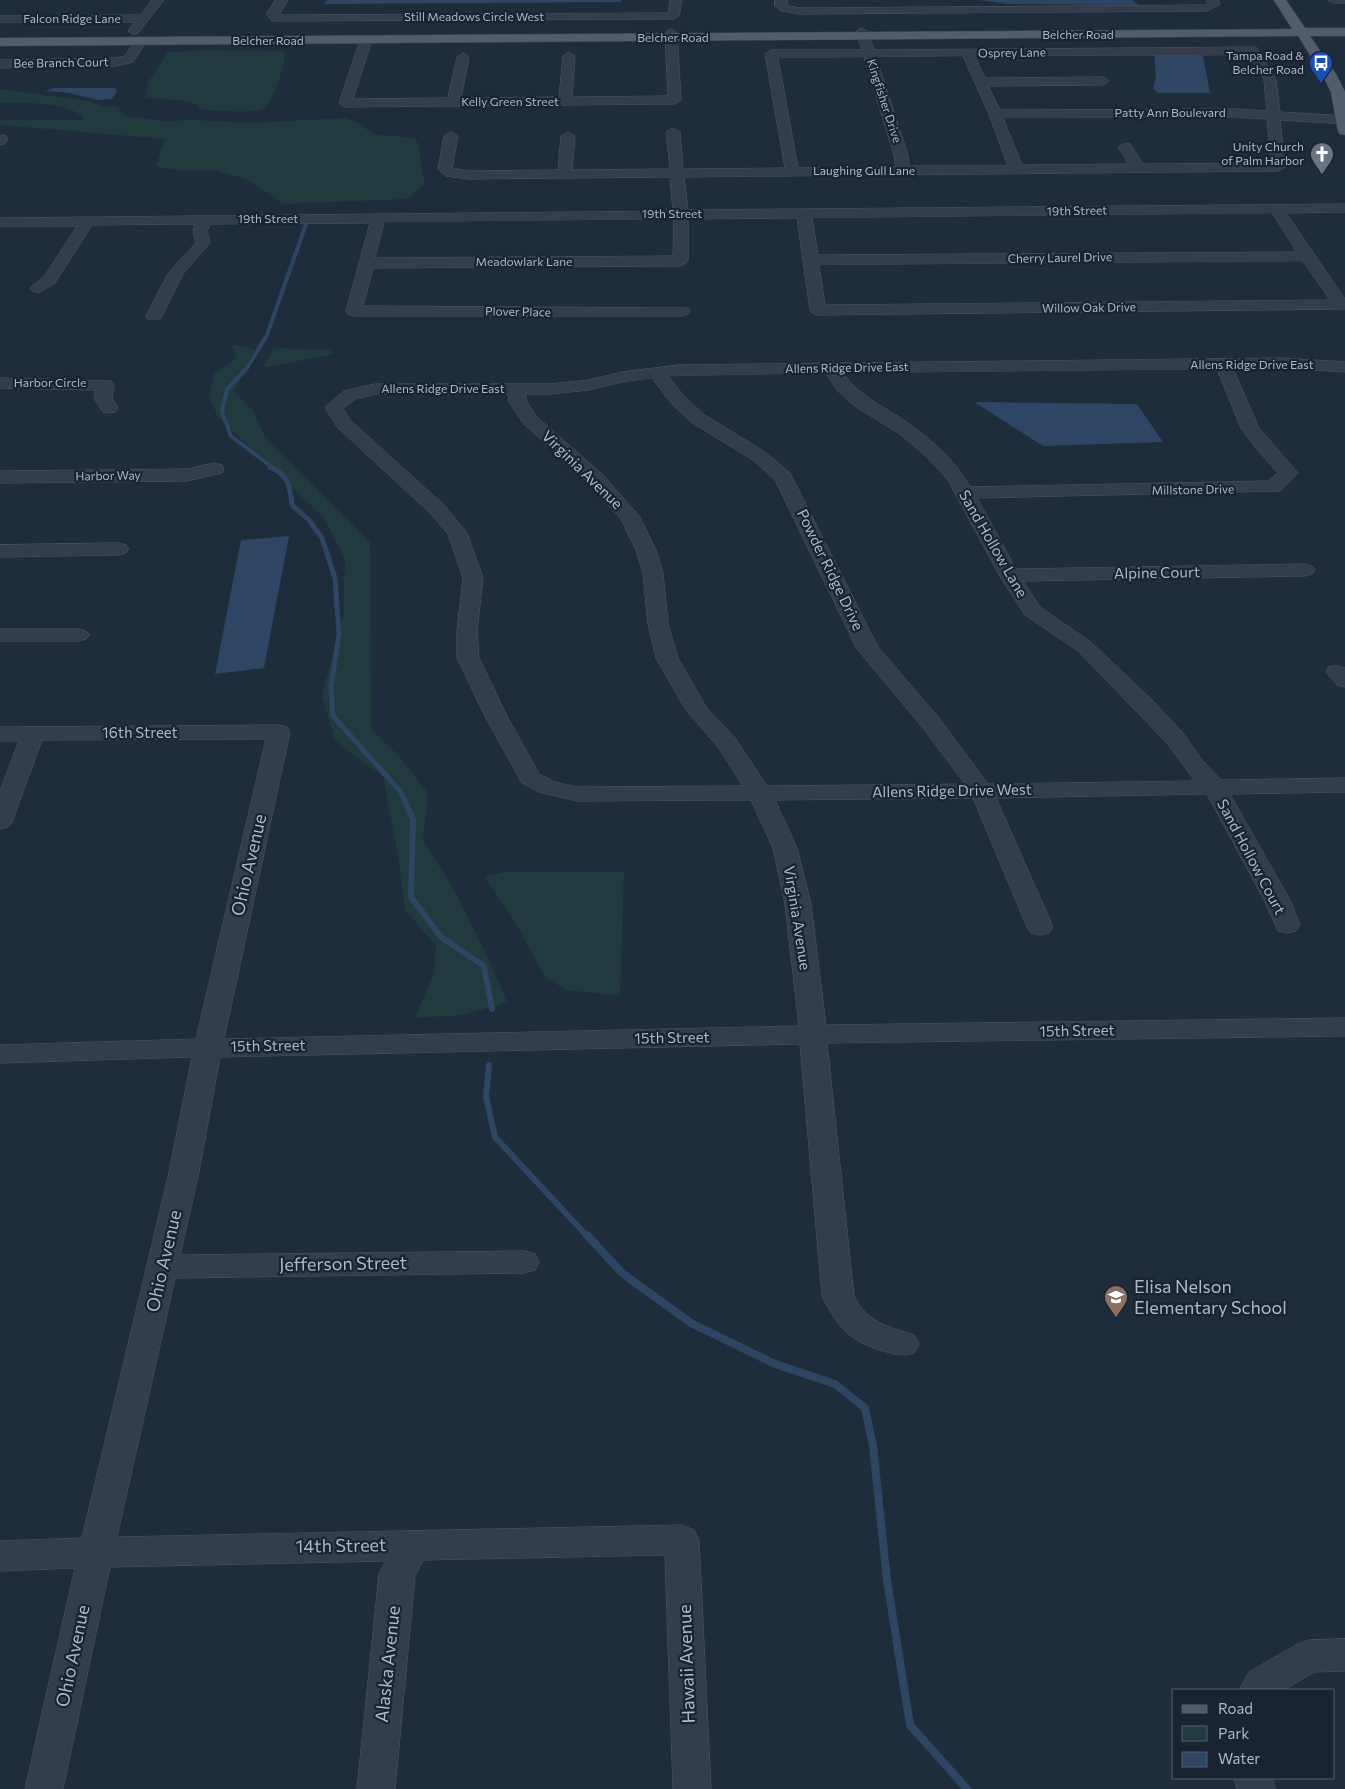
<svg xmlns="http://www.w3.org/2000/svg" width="1345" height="1789" font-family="Commissioner,sans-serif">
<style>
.green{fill:#213a3d}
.water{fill:#2f4564}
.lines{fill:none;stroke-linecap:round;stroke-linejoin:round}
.stream-far3{stroke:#2f4564;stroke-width:4}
.stream-far2{stroke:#2f4564;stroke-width:5}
.stream-far1{stroke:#2f4564;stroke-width:6}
.stream{stroke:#2f4564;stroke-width:8}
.minor-casing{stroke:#4e5867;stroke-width:1}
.major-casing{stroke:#3d4755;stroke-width:1}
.minor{fill:#333d4c;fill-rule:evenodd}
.major{fill:#515c6d;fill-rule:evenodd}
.labels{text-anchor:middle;stroke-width:4.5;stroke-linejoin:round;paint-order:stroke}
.far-street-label{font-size:12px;fill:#aeb8c8;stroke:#192331}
.far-poi-label{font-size:12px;fill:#aeb8c8;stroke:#192331;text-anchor:end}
.street-label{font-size:15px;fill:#aeb8c8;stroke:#192331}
.near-street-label{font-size:18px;fill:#aeb8c8;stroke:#192331}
.near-poi-label{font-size:18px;fill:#aeb8c8;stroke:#192331;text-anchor:start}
</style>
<rect width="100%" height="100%" fill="#1f2c3c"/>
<g class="green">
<path d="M209 50 280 51 285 53C286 63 272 105 263 109 253 114 209 111 198 108L197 104 178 100 145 98 149 81 168 52Z"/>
<path d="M0 89 89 101 102 106 119 107 120 112 125 116 164 121 196 120 249 123 345 118 360 124 373 134 415 138C423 151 419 167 425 183L407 199 283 204 246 179 214 170 178 171 156 166 165 139 0 125V120H81L84 117C63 101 25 103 0 103Z"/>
<path d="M231 344 254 349 244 373 234 391 254 412 264 435 370 542 371 729 398 755 428 793 423 840 455 891 491 964 507 1002 463 1015 415 1018 434 972 436 946 405 910 398 856 383 776 335 741 322 696 343 615 345 559 324 518 218 417 209 396 214 374 237 358Z"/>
<path d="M274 348 330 350 334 354 262 368Z"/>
<path d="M504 872H624L620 996 566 990 545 977 512 917 484 877Z"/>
</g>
<g class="water">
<path d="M328 0H621V2L323 4Z"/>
<path d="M979 0H1132L1138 5 1007 4Z"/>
<path d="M1186 53 1203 56 1210 93H1158L1153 89 1156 77 1154 54Z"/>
<path d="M53 88H115L117 91 112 99 98 100 69 93 45 91Z"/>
<path d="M974 402 1137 404 1163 442 1043 446Z"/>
<path d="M289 536 264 668 215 674 241 540Z"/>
</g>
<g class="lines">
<path class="stream-far3" d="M273 468 231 436 222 412 227 389 247 368 267 335 306 224"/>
<path class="stream-far2" d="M270 467C289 475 290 487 292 505L309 520 322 538 335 578 339 634 331 687 333 716 400 791 407 805"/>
<g class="stream-far1">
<path d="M406 804 413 819 411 897 441 937 484 966 492 1009"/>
<path d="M489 1065 486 1097 495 1137 588 1237"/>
</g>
<path class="stream" d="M587 1235 622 1273 691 1323 775 1364 835 1384 865 1408 873 1446 887 1580 910 1725 967 1789"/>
<g class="minor-casing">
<g id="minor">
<path d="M152 0H164L138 33 134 35 128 31 135 22H0V16L141 15Z"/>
<path d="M276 0H288L279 15 668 13 670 0H682L679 16 673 19 275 21 271 20 267 14Z"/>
<path d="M775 0H787L788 6 801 8 1205 5 1208 3 1206 0H1218L1220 4 1207 11 801 14 781 11 775 6Z"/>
<path d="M1328 0H1345V3H1334Z"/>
<path d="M862 28 868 32 874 50 1253 47 1257 48 1276 80 1280 112 1345 116V124L1280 120 1285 167 1278 171 684 177 688 210 1345 204V212L1286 213 1345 299V309L818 315 812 313 810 310 797 218 688 219V261L685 264 680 266 373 268 363 306 688 308 690 311 688 314 682 316H354L348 314 346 311 370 223 210 224 207 231 210 243 183 274 162 316 160 319H148L146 316 169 272 196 243 193 231 195 224 92 225 55 283 38 293 32 291 30 288 44 277 77 226H0V218L673 211 670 177 468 179 446 176 438 169 444 136 451 132 458 136 452 168 468 171 558 170 561 136 568 132 575 136 572 170 670 169 666 132 673 128 680 132 683 169 785 168 765 54 771 50H862L856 32ZM1249 55 1264 80 1267 111 1236 109 1000 110 988 86 1103 85 1109 81 1103 77 985 78 975 56ZM963 56 989 114 1008 166H909L908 155 876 57ZM864 57 894 155 896 167 798 168 778 58ZM1236 117 1267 119 1271 163 1143 164 1130 144 1125 143 1118 147 1129 164 1022 165 1003 118ZM1272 213 1297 252 818 255 812 218ZM674 219 673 256 375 258 384 222ZM1303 261 1330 300 825 305 819 265Z"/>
<path d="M671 29 677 33 681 100 675 104 345 107 339 103 360 40 366 36 372 40 353 99 448 98 457 57 463 53 469 57 461 98 559 97 563 56 569 52 575 56 572 97 668 96 665 33Z"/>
<path d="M141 37 147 41 133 62 116 66 0 68V60L116 58 125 56 137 38Z"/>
<path d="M0 135 6 136 8 139 5 144 0 145Z"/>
<path d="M1282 358 1345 362V372L1282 368 1233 369 1259 428 1298 473 1280 491 977 498 1016 569 1305 564 1312 566 1315 570 1312 574 1305 576 1023 581 1040 607 1092 643 1153 701 1183 733 1202 760 1221 780 1345 778V792L1230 794 1291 902 1300 925 1296 931 1287 933 1278 931 1265 902 1207 794 996 798 1053 927 1049 933 1040 935 1031 933 1027 927 973 798 775 800 797 848 811 904 826 1025 1345 1018V1036L827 1043 854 1296C866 1322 889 1327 914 1335L919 1344 914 1353C900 1357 894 1354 880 1350 848 1340 837 1326 822 1296L800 1044 220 1057 198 1177 180 1255 524 1251 535 1254 539 1262 535 1270 524 1273 175 1278 117 1537 682 1525 694 1530 699 1540 711 1789H673L665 1555 423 1560 415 1576 395 1789H357L379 1574 386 1561 110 1567 63 1789H25L75 1568 0 1571V1541L82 1538 168 1177 192 1057 0 1063V1045L196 1039 266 739 42 740 12 822 8 827 0 829V791L19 741H0V727L279 725 287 727 290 732 224 1039 799 1026 785 904 773 848 751 800 577 801 539 792 522 783 486 718 457 658V631L463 578 448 534 430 513 337 427 325 407 344 391 375 384H550L589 380 622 372 678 365ZM1217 369 1241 428 1254 446 1278 473 1268 481 970 487C957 463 934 442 912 426 888 408 861 399 843 373ZM826 373 837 390 853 405 900 434 928 458 948 480 999 575 1025 615 1078 651 1167 743 1195 781 988 784 939 718 878 647 790 473 765 452 703 414 683 395 668 376ZM652 378 671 403 691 422 753 460 775 480 857 649 923 728 965 784 767 786 735 738 706 707 678 658 668 624 663 573 656 550 640 517 603 475 536 416 527 402 525 394H550L589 390 622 382ZM375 394H508L509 402 523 423 589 483 621 519 636 550 643 573 648 624 656 658 686 710 718 747 743 786 577 787 555 782 539 774 508 718 479 658 477 631 483 578 467 533 444 505 350 420 343 408 356 399Z"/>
<path d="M0 378 111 381 114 385 112 398 118 408 115 412 109 413 103 412 94 398 96 390 0 388Z"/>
<path d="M215 463 222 465 224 469 222 473 187 481 0 483V471L187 469Z"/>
<path d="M119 543 126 545 129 549 126 553 119 555 0 557V545Z"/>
<path d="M0 629H79L86 631 90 635 86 639 79 641H0Z"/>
<path d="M1337 666 1345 668V687L1337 685 1326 672 1329 667Z"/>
<path d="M1345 1639V1671L1314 1672 1284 1690H1239L1249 1672 1296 1645 1309 1640Z"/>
<path d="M1234 1778H1272L1276 1789H1238Z"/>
</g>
</g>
<g class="major-casing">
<path id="major" d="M1274 0H1286L1305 28H1345V36H1310L1336 74 1345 92V135L1340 134 1338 131 1331 92 1322 74 1298 36 0 46V38L1292 29Z"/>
</g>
<use href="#minor" class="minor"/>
<use href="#major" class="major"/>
</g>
<defs>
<g id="bus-pin" transform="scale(1.25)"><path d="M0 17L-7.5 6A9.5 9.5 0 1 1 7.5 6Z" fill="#1a4fb4" stroke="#192331"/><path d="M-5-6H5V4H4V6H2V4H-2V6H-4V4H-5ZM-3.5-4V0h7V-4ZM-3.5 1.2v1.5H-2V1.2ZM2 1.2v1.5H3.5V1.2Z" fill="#fff"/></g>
<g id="church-pin" transform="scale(1.25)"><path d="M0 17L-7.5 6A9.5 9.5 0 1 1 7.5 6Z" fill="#6b7280" stroke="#192331"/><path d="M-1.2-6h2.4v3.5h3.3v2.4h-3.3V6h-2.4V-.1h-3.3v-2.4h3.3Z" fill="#fff"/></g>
<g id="school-pin" transform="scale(1.25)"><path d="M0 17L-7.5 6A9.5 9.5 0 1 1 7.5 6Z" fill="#8d6e63" stroke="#192331"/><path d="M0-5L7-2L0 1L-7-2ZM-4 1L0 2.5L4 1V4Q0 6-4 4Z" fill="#fff"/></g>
</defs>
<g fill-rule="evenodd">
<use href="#bus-pin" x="1321" y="63"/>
<use href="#church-pin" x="1322" y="154"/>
<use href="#school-pin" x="1116" y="1297"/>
</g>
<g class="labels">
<g class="far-street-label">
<text x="474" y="21">Still Meadows Circle West</text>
<text x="72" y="23">Falcon Ridge Lane</text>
<text x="1078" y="39">Belcher Road</text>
<text x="673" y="42">Belcher Road</text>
<text x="268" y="45">Belcher Road</text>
<text transform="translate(1012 53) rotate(-1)" y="4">Osprey Lane</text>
<text transform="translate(61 63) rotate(-1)" y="4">Bee Branch Court</text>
<text transform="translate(884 101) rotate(72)" y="4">Kingfisher Drive</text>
<text x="510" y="106">Kelly Green Street</text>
<text x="1170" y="117">Patty Ann Boulevard</text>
<text x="864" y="175">Laughing Gull Lane</text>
<text transform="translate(1077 211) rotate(-1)" y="4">19th Street</text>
<text x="672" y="218">19th Street</text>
<text x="268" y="223">19th Street</text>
<text transform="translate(1060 258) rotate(-1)" y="4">Cherry Laurel Drive</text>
<text x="524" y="266">Meadowlark Lane</text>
<text transform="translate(1089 308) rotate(-1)" y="4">Willow Oak Drive</text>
<text transform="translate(518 312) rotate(1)" y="4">Plover Place</text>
<text x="1252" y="369">Allens Ridge Drive East</text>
<text transform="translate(847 368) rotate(-1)" y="4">Allens Ridge Drive East</text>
<text x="50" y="387">Harbor Circle</text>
<text x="443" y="393">Allens Ridge Drive East</text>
<text transform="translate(108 476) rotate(-1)" y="4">Harbor Way</text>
<text transform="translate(1193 490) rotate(-1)" y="4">Millstone Drive</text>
</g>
<g class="far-poi-label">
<text x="1304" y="60">Tampa Road &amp;<tspan x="1304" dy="14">Belcher Road</tspan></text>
<text x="1304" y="151">Unity Church<tspan x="1304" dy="14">of Palm Harbor</tspan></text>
</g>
<g class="street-label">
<text transform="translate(582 470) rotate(44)" y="5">Virginia Avenue</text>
<text transform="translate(993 544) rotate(60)" y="5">Sand Hollow Lane</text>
<text transform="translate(830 570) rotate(64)" y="5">Powder Ridge Drive</text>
<text transform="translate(1157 573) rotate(-1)" y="5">Alpine Court</text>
<text x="140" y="738">16th Street</text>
<text transform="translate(952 791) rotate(-1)" y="5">Allens Ridge Drive West</text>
<text transform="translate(1251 857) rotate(62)" y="5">Sand Hollow Court</text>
<text transform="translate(797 918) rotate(81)" y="5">Virginia Avenue</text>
<text transform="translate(1077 1031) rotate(-1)" y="5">15th Street</text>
<text transform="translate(672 1038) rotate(-1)" y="5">15th Street</text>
<text transform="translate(268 1046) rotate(-1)" y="5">15th Street</text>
</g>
<g class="near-street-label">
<text transform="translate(249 865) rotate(-77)" y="6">Ohio Avenue</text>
<text transform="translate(164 1261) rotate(-77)" y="6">Ohio Avenue</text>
<text transform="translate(343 1264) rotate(-1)" y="6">Jefferson Street</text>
<text transform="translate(341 1546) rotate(-1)" y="6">14th Street</text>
<text transform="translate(73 1656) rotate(-78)" y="6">Ohio Avenue</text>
<text transform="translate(388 1664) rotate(-84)" y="6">Alaska Avenue</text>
<text transform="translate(687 1664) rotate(-92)" y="6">Hawaii Avenue</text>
</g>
<g class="near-poi-label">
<text x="1134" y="1293">Elisa Nelson<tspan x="1134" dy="21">Elementary School</tspan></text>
</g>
</g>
<rect x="1172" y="1689" width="162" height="90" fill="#192331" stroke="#555f6d"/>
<rect x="1182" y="1705" width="25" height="8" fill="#515c6d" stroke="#555f6d"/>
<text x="1218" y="1714" font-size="15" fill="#aeb8c8">Road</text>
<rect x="1182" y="1726" width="25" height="15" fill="#213a3d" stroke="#555f6d"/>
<text x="1218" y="1739" font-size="15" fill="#aeb8c8">Park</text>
<rect x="1182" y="1752" width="25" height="15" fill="#2f4564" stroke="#555f6d"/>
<text x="1218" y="1764" font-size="15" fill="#aeb8c8">Water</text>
</svg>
